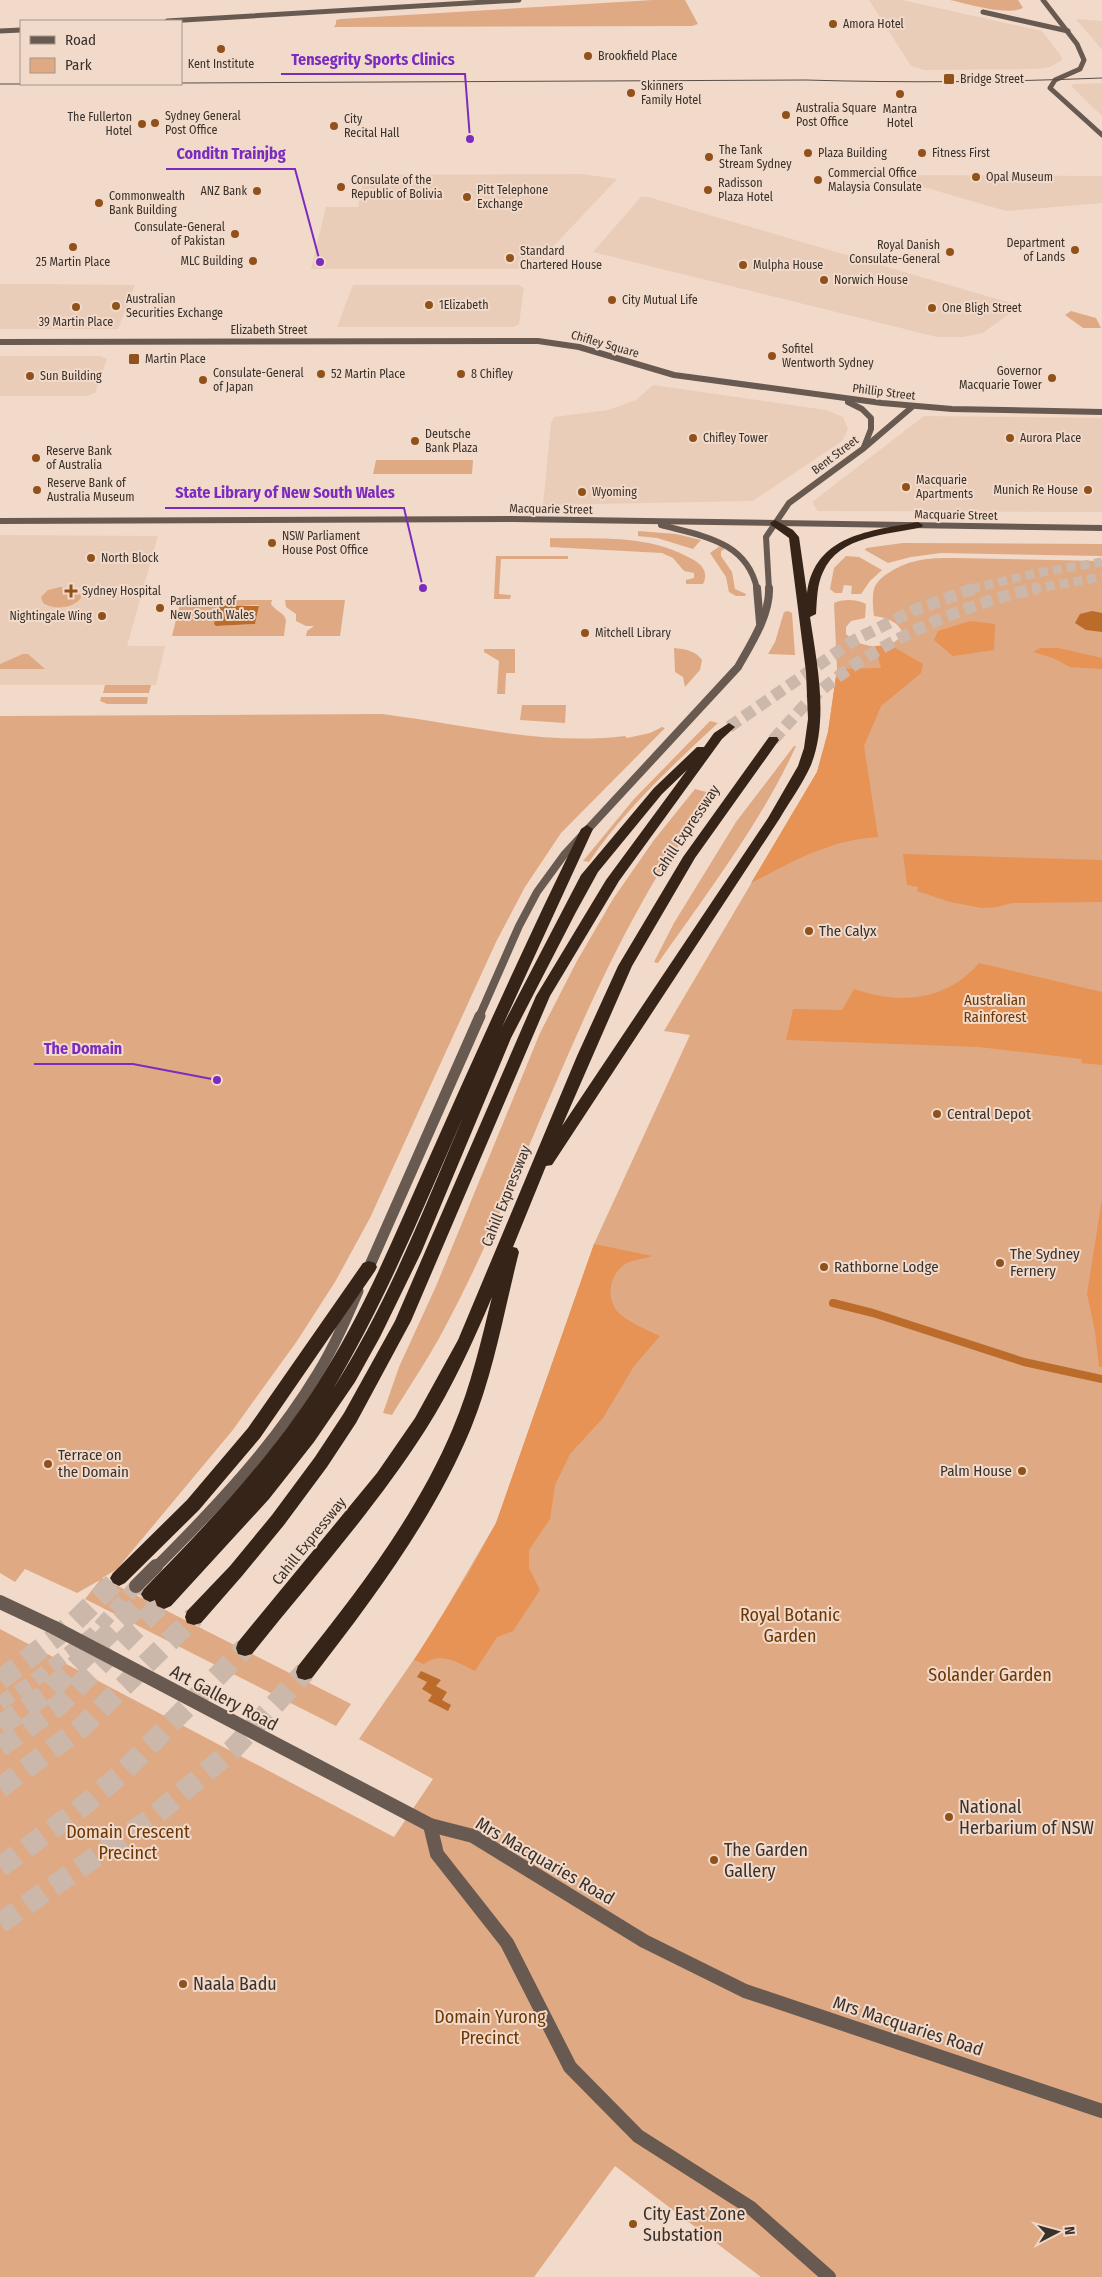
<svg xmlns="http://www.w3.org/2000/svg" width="1102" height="2277" font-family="'Fira Sans Condensed',sans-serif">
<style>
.built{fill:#eacdb9}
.green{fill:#dfa983;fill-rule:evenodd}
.forest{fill:#e69355}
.water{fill:#bb6c2b}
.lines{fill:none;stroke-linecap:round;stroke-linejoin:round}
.stream{stroke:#bb6c2b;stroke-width:8}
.secondary-tunnel{stroke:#ccb8aa;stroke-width:14;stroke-dasharray:14 7;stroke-linecap:butt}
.highway-tunnel-far2{stroke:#ccb8aa;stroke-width:9;stroke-dasharray:9 5;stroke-linecap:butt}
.highway-tunnel-far1{stroke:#ccb8aa;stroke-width:12;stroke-dasharray:12 6;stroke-linecap:butt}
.highway-tunnel{stroke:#ccb8aa;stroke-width:21;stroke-dasharray:21 11;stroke-linecap:butt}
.secondary-far4{stroke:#685a51;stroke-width:5}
.secondary-far3{stroke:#685a51;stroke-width:6}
.secondary-far2{stroke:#685a51;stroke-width:8}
.secondary-far1{stroke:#685a51;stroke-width:11}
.secondary{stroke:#685a51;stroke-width:14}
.highway{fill:#362418;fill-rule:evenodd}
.tram{stroke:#5b4f48;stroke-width:1}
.poi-dot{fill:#91511b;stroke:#f1daca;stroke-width:2}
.labels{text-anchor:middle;stroke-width:4;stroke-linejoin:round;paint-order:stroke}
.far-poi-label{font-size:12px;fill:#3a312b;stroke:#f1daca;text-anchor:start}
.far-street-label{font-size:12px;fill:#3a312b;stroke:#f1daca}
.street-label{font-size:15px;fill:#3a312b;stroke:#f1daca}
.poi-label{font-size:15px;fill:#3a312b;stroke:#f1daca;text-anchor:start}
.park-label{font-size:15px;fill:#6c3704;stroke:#f1daca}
.near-park-label{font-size:18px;fill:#6c3704;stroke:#f1daca}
.near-street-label{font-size:18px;fill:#3a312b;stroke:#f1daca}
.near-poi-label{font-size:18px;fill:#3a312b;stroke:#f1daca;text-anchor:start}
.leader{fill:none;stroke:#7b2cbf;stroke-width:2}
.callout-dot{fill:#7b2cbf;stroke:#f1daca;stroke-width:2}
.callout-label{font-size:16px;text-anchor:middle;font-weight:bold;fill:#7b2cbf;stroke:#f1daca;stroke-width:4;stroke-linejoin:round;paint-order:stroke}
</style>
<rect width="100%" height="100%" fill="#f1daca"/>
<g class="built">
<path d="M869 0H902L1042 31 1061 56 1062 60 1050 67 1037 69 924 70 911 66Z"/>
<path d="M1076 19 1102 21V50Z"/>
<path d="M1102 83V116L1071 86 1074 84Z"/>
<path d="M582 174 617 179 532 269H311L326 207H358L364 175Z"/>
<path d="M889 175 1102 176V203L1006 211 889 177Z"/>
<path d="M641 197H648L1014 304 1017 308 983 333 963 337H937L593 252Z"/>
<path d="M0 284H36L135 285 118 329H0Z"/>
<path d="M353 285H518L524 288 519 324 514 327H337Z"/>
<path d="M0 356H100L107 359 95 393 86 396H0Z"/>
<path d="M653 385 826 410 843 417 848 429 842 441 753 501 543 505 551 423 554 417 608 410 636 400Z"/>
<path d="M924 416 1102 418V512L818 511 812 502Z"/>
<path d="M0 535 158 536 127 646H165L156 685H0Z"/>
</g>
<g class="green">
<path d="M653 0H685L698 24 692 26 334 27 336 24V20L341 19Z"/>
<path d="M950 0H1018L1023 8C1005 16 969 4 950 0Z"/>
<path d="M1071 311 1096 318 1101 328H1083L1065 315Z"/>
<path d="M376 460H473L472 474H373Z"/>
<path d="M638 531 676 534 701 540 693 549 657 538 638 536Z"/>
<path d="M550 538C599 539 649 534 692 559 702 564 709 573 703 584H686V580L694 578V573L684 571 673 558 662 553 550 547Z"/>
<path d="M903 543 1102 544V556L941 553 911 557 888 563 865 550 866 548Z"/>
<path d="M720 546 725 549 721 551V556L732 572 735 589 746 594 745 596H736L729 592 726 577 710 553Z"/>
<path d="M496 556H568V559H501L499 594 511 595 510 599H494Z"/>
<path d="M846 556 859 557 882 570 870 581 861 594H851L852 586 844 585 842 593H835L830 589 834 568Z"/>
<path d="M956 558 1102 561V2277H761L615 2166 534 2277H0V1629L394 1837 433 1779 359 1739 430 1636 496 1523 594 1244 690 1035 664 1031 817 772 828 732 837 669 834 603C842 599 857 599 866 604L865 618 851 621 846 627V634C861 649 890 652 903 634 898 621 887 618 874 616 873 608 872 597 874 589 877 580 885 575 893 570 915 558 931 558 956 558Z"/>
<path d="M60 587 77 589 81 595V598C72 609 54 610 43 603L41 597 48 590Z"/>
<path d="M181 600H272L271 604C275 611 284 612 286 620L284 636H172ZM222 605H258L259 606 255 624 216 626 219 606Z"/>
<path d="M285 600H345L340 636H306L307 631 314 626H306L296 621V614L286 607Z"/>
<path d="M784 612 788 611 792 613 795 655 768 654 775 642Z"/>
<path d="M674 648C685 649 696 651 702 660L700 670 685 687 683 677 675 672Z"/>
<path d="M484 649H515V673H506L505 694H497L499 661 484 652Z"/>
<path d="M23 654H28L45 669H0V664Z"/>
<path d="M105 685H151L149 693H103Z"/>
<path d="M101 697H148L147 704H107L100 701Z"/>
<path d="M522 705H566L565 723 520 720Z"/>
<path d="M382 714C464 724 542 746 625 736L627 738 650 733 662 727 665 728 561 833 525 887 496 942 370 1218 335 1282 297 1341 232 1431 117 1569 102 1578 351 1704 336 1726 85 1599 100 1580 77 1593 25 1569 15 1582 0 1573V716Z"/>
<path d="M710 721 718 723C672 766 624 810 589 862L583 861 634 799Z"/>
<path d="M794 746H796C762 821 706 895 658 963L654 962 674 923 736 822Z"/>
<path d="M695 789 718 795C695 826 668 856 649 890 568 1031 520 1187 443 1331 428 1359 409 1387 392 1415L383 1413 399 1367 437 1284 540 1033 577 961 613 899 654 840Z"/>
</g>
<g class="forest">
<path d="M970 621 995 624 994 650 953 656 934 640 938 631Z"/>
<path d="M890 645 923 664 921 673 881 706 864 746 878 837C829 840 794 861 751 883L817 772 828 732 837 669 881 668 875 646Z"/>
<path d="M1040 648H1058L1102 658V669L1070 667 1053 658 1033 652Z"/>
<path d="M903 854 1102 860V902L1012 903 997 907 982 908 950 902 917 891 918 887 907 885Z"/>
<path d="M979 963 1102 992V1065L1081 1063 1082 1059 979 1047 786 1040 793 1009 842 1010 854 989C899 1005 947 1001 979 963Z"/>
<path d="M1102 1199V1367H1099L1095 1331 1087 1294Z"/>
<path d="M594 1244 652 1256C644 1259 632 1260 625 1264 608 1276 605 1301 621 1315 632 1324 647 1330 660 1336L634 1366 603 1418 570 1454 555 1485 550 1519 529 1550V1568L540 1590 513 1631 497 1637 475 1671C459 1663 440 1651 424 1664L414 1660 468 1574 496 1523Z"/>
</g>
<g class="water">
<path d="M221 605 259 606 255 624 216 626 214 624 219 606Z"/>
<path d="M1092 611 1102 613V632L1086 630 1075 623 1080 614Z"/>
<path d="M421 1671 441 1680 436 1686 447 1692 442 1700 451 1705 448 1711 428 1701 432 1695 422 1689 427 1682 417 1677Z"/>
</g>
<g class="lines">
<path class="stream" d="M833 1303 873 1313 1024 1362 1102 1379"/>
<path class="secondary-tunnel" d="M0 1703 31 1683 93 1634 136 1586"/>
<g class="highway-tunnel-far2">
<path d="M971 589 1037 573 1102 562"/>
<path d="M1032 589 1102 577"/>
</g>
<g class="highway-tunnel-far1">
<path d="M729 727 853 641 912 611 975 588"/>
<path d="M773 740C788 724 801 707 818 693 876 642 963 604 1038 588"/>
</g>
<g class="highway-tunnel">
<path d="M0 1680 71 1625 119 1578"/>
<path d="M0 1726 47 1693 150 1594"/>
<path d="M0 1747 59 1705 164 1601"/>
<path d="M0 1788 83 1726 194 1617"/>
<path d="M0 1867 77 1811 121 1774 245 1648"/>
<path d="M0 1923 153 1817 232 1750 305 1672"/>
</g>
<g class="secondary-far4">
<path d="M1043 0 1077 44 1084 60 1080 69 1055 80 1050 88 1102 135"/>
<path d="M983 12 1068 31"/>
<path d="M167 21 519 0"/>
<path d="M0 31 21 30"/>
</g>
<g class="secondary-far3">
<path d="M0 342 538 341 579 347 674 375 882 403 952 409 1102 412"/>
<path d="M848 402 862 409 871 418V429L864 447"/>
<path d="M0 521 512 519 1102 528"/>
<path d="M661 525C702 536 747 541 757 589"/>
<path d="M769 589 766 537 789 503 864 448 912 407"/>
</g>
<g class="secondary-far2">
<path d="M757 588 760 623"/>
<path d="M479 1017 519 926 537 892 564 855 738 667C751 644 770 615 769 588"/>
</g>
<g class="secondary-far1">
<path d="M366 1274 480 1016"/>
<path d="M155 1568C215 1508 274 1446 318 1373 334 1347 346 1319 358 1291"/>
</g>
<g class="secondary">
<path d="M136 1586 156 1566"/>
<path d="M0 1602 53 1627 430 1825 473 1836 644 1941 745 1991 1102 2111"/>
<path d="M430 1825 437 1854 507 1943 570 2067 638 2136 751 2208 829 2277"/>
</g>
<g class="highway">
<path d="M775 520 793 530 799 537 807 593C815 534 871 531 918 522L923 525 922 527C888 535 839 535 823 572 817 584 817 600 816 614L810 617C817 664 829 719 811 765 803 783 790 801 780 818L552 1165 546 1166 513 1247 517 1248 519 1252C504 1311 494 1372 471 1428 433 1520 372 1600 312 1678L305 1680 298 1678 296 1672 298 1666C357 1592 416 1516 453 1428 471 1386 481 1341 492 1297 473 1342 452 1388 426 1429 375 1509 311 1580 252 1654L245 1656 238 1654 236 1648 238 1642 377 1473 415 1418 458 1340 577 1056 618 966 683 857 769 737H777L779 740 695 858 632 966 562 1126 768 818 798 766 804 748 808 719 806 672 789 538 771 525 770 523Z"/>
<path d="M729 723 735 727 722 739 619 881 550 996 411 1321 356 1423 327 1467 284 1525 242 1576 201 1623 194 1625 187 1623 185 1617 187 1611 230 1566 272 1515 315 1457 344 1413 395 1321 536 996 606 880 687 770 662 794 598 872 576 912 511 1038 421 1253 380 1337 355 1382 314 1442 269 1499 171 1606 164 1609 157 1606 155 1600 150 1602 144 1599 141 1594 144 1589C206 1525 268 1461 316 1386 363 1314 395 1234 430 1156 479 1046 528 937 581 829L587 825 593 829 502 1027 581 875 654 788 697 747H704L714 733ZM464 1115C424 1208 388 1303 333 1389 385 1302 423 1208 464 1115Z"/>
<path d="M369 1261 375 1263 377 1267 375 1271 260 1438 199 1510 125 1583 119 1586 113 1583 110 1578 113 1573 187 1500 248 1428 363 1263Z"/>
</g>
<g class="tram">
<path d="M181 83 806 80C905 83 1003 82 1102 78"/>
<path d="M0 84H68"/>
</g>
</g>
<g class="poi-dot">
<circle cx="833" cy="24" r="5"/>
<circle cx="221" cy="49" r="5"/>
<circle cx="588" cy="56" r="5"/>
<rect x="943" y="73" width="12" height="12" rx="2.5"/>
<circle cx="631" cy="93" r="5"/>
<circle cx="900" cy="94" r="5"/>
<circle cx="786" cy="115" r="5"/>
<circle cx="155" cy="123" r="5"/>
<circle cx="142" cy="124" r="5"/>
<circle cx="334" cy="126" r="5"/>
<circle cx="808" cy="153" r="5"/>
<circle cx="922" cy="153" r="5"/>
<circle cx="709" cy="157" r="5"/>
<circle cx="976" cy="177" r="5"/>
<circle cx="818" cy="180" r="5"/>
<circle cx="341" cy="187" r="5"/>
<circle cx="708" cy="190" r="5"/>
<circle cx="257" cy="191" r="5"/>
<circle cx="467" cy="197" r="5"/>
<circle cx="99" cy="203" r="5"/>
<circle cx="235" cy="234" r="5"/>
<circle cx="73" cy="247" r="5"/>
<circle cx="1075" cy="250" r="5"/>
<circle cx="950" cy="252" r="5"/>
<circle cx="510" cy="258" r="5"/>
<circle cx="253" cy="261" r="5"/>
<circle cx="743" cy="265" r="5"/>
<circle cx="824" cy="280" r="5"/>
<circle cx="612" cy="300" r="5"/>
<circle cx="429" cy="305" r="5"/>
<circle cx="116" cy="306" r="5"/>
<circle cx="76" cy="307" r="5"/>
<circle cx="932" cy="308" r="5"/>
<circle cx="772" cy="356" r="5"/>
<rect x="128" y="353" width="12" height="12" rx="2.5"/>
<circle cx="321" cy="374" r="5"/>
<circle cx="461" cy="374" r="5"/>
<circle cx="30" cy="376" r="5"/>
<circle cx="1052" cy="378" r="5"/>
<circle cx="203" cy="380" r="5"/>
<circle cx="693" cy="438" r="5"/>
<circle cx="1010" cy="438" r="5"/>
<circle cx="415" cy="441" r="5"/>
<circle cx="36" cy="458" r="5"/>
<circle cx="906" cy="487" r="5"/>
<circle cx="37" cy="490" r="5"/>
<circle cx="1088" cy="490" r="5"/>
<circle cx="582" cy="492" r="5"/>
<circle cx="272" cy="543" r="5"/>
<circle cx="91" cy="558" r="5"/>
<path d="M68.5 583.5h5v5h5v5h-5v5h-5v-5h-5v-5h5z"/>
<circle cx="160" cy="608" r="5"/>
<circle cx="102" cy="616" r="5"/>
<circle cx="585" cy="633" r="5"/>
<circle cx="809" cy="931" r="5"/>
<circle cx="937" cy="1114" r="5"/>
<circle cx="1000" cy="1263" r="5"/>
<circle cx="824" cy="1267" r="5"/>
<circle cx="48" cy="1464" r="5"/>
<circle cx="1022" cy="1471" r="5"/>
<circle cx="949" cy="1817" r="5"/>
<circle cx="714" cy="1860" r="5"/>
<circle cx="183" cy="1984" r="5"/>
<circle cx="633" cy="2224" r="5"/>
</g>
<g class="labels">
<g class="far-poi-label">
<text x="843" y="28">Amora Hotel</text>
<text x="598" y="60">Brookfield Place</text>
<text x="221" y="68" text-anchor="middle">Kent Institute</text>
<text x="960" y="83">Bridge Street</text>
<text x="641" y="90">Skinners<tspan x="641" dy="14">Family Hotel</tspan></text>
<text x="796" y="112">Australia Square<tspan x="796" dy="14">Post Office</tspan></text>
<text x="900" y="113" text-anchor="middle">Mantra<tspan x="900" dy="14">Hotel</tspan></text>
<text x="165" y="120">Sydney General<tspan x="165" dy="14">Post Office</tspan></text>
<text x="132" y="121" text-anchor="end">The Fullerton<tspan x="132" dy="14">Hotel</tspan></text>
<text x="344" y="123">City<tspan x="344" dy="14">Recital Hall</tspan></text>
<text x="719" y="154">The Tank<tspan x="719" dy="14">Stream Sydney</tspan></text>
<text x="818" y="157">Plaza Building</text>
<text x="932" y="157">Fitness First</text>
<text x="828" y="177">Commercial Office<tspan x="828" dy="14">Malaysia Consulate</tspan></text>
<text x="986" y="181">Opal Museum</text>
<text x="351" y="184">Consulate of the<tspan x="351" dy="14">Republic of Bolivia</tspan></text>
<text x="718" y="187">Radisson<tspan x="718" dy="14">Plaza Hotel</tspan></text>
<text x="477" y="194">Pitt Telephone<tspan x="477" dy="14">Exchange</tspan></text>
<text x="247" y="195" text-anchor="end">ANZ Bank</text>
<text x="109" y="200">Commonwealth<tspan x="109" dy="14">Bank Building</tspan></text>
<text x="225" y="231" text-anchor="end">Consulate-General<tspan x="225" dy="14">of Pakistan</tspan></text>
<text x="1065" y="247" text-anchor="end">Department<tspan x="1065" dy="14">of Lands</tspan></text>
<text x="940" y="249" text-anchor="end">Royal Danish<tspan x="940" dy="14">Consulate-General</tspan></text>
<text x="520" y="255">Standard<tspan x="520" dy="14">Chartered House</tspan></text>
<text x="243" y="265" text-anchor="end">MLC Building</text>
<text x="73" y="266" text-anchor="middle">25 Martin Place</text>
<text x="753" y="269">Mulpha House</text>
<text x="834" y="284">Norwich House</text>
<text x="126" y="303">Australian<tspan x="126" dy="14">Securities Exchange</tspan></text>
<text x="622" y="304">City Mutual Life</text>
<text x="439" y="309">1Elizabeth</text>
<text x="942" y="312">One Bligh Street</text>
<text x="76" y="326" text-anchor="middle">39 Martin Place</text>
<text x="782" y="353">Sofitel<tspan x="782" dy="14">Wentworth Sydney</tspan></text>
<text x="145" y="363">Martin Place</text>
<text x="1042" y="375" text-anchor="end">Governor<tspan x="1042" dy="14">Macquarie Tower</tspan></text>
<text x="213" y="377">Consulate-General<tspan x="213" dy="14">of Japan</tspan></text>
<text x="331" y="378">52 Martin Place</text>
<text x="471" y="378">8 Chifley</text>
<text x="40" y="380">Sun Building</text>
<text x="425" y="438">Deutsche<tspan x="425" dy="14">Bank Plaza</tspan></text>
<text x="703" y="442">Chifley Tower</text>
<text x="1020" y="442">Aurora Place</text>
<text x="46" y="455">Reserve Bank<tspan x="46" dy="14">of Australia</tspan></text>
<text x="916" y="484">Macquarie<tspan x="916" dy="14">Apartments</tspan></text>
<text x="47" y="487">Reserve Bank of<tspan x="47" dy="14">Australia Museum</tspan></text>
<text x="1078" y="494" text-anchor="end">Munich Re House</text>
<text x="592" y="496">Wyoming</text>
<text x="282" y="540">NSW Parliament<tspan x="282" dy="14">House Post Office</tspan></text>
<text x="101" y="562">North Block</text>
<text x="82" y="595">Sydney Hospital</text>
<text x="170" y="605">Parliament of<tspan x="170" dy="14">New South Wales</tspan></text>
<text x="92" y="620" text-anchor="end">Nightingale Wing</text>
<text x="595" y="637">Mitchell Library</text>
</g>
<g class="far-street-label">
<text x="269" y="334">Elizabeth Street</text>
<text transform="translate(605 344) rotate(16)" y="4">Chifley Square</text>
<text transform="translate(884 392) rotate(7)" y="4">Phillip Street</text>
<text transform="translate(835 455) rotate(-37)" y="4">Bent Street</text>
<text transform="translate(551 509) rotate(1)" y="4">Macquarie Street</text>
<text transform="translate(956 515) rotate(1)" y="4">Macquarie Street</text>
</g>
<g class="street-label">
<text transform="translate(686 831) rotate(-56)" y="5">Cahill Expressway</text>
<text transform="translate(506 1196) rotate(-68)" y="5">Cahill Expressway</text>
<text transform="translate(309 1541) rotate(-51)" y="5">Cahill Expressway</text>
</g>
<g class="poi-label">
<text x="819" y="936">The Calyx</text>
<text x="947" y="1119">Central Depot</text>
<text x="1010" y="1259">The Sydney<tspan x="1010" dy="17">Fernery</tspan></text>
<text x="834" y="1272">Rathborne Lodge</text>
<text x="58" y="1460">Terrace on<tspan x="58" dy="17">the Domain</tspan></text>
<text x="1012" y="1476" text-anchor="end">Palm House</text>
</g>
<g class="park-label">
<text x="995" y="1005">Australian<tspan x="995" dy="17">Rainforest</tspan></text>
</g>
<g class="near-park-label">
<text x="790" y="1621">Royal Botanic<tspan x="790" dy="21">Garden</tspan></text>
<text x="990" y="1681">Solander Garden</text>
<text x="128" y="1838">Domain Crescent<tspan x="128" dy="21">Precinct</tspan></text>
<text x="490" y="2023">Domain Yurong<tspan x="490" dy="21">Precinct</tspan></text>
</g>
<g class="near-street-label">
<text transform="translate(224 1698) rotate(28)" y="6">Art Gallery Road</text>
<text transform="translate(545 1861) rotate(30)" y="6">Mrs Macquaries Road</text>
<text transform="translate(908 2026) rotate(18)" y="6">Mrs Macquaries Road</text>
</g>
<g class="near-poi-label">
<text x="959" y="1813">National<tspan x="959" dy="21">Herbarium of NSW</tspan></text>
<text x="724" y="1856">The Garden<tspan x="724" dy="21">Gallery</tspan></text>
<text x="193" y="1990">Naala Badu</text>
<text x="643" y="2220">City East Zone<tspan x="643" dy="21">Substation</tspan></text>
</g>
</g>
<path class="leader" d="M470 139L465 74H281M320 262L295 169H166M423 588L404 508H165M217 1080L133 1064H34"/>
<g class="callout-dot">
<circle cx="470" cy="139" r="5"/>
<circle cx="320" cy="262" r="5"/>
<circle cx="423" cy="588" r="5"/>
<circle cx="217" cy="1080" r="5"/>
</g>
<g class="callout-label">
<text x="373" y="65">Tensegrity Sports Clinics</text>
<text x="231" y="159">Conditn Trainjbg</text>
<text x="285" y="498">State Library of New South Wales</text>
<text x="83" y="1054">The Domain</text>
</g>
<rect x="20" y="20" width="162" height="65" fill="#f1daca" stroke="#a8968a"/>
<rect x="30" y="36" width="25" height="8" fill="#685a51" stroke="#a8968a"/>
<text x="65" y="45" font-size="15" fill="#3a312b">Road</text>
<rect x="30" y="58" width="25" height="15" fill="#dfa983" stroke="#a8968a"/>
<text x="65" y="70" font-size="15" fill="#3a312b">Park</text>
<g transform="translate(1057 2232) rotate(84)" stroke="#f1daca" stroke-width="4" paint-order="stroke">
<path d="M0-4L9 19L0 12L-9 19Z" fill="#3a312b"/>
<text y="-8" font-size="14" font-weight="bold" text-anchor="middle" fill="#3a312b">N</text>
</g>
</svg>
